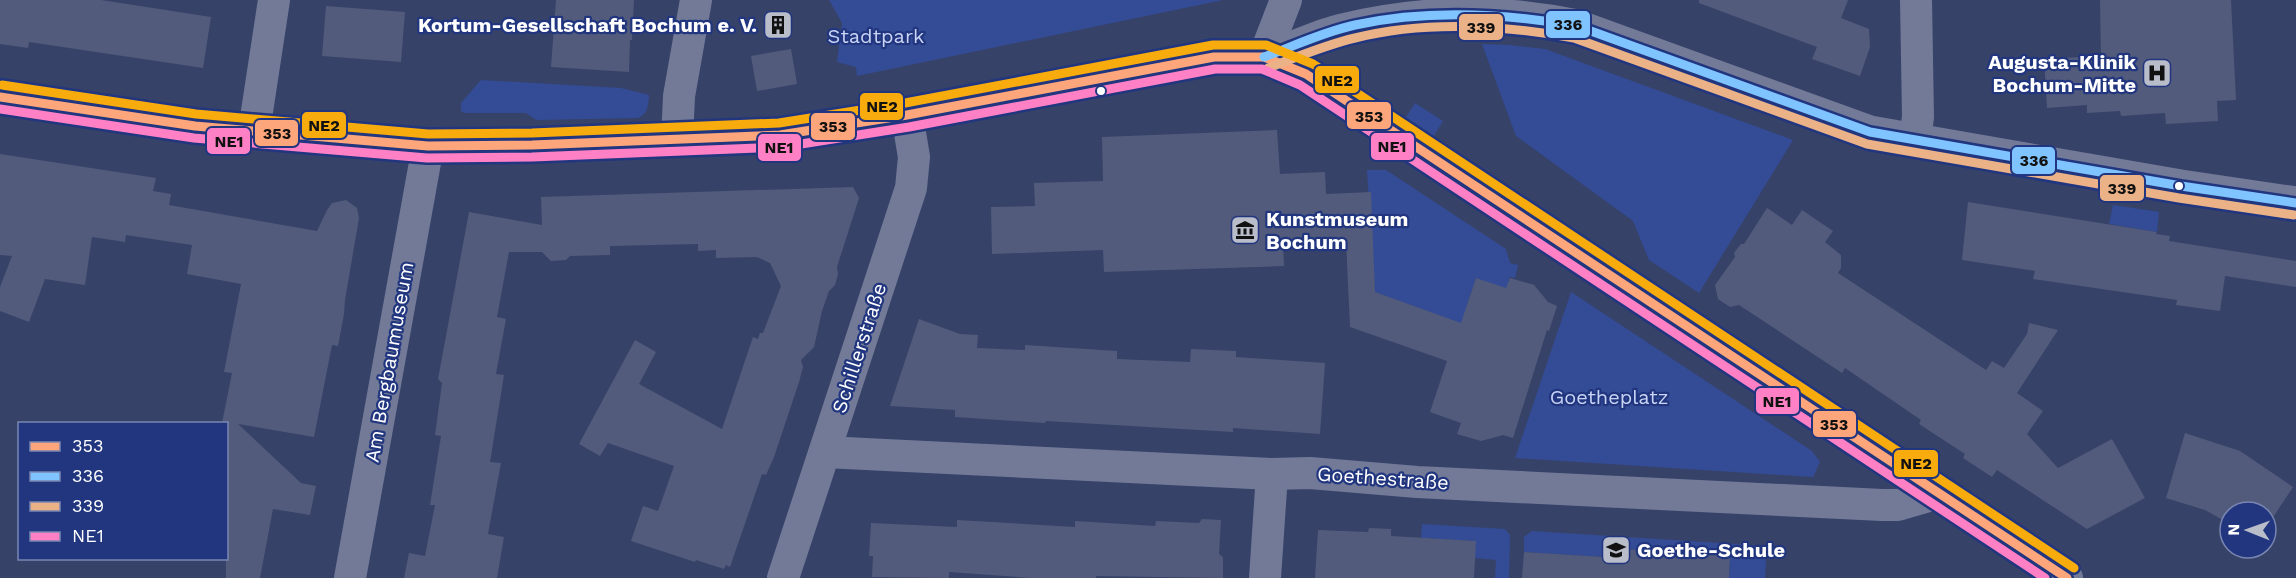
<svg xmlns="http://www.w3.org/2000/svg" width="2296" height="578" font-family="'Work Sans',sans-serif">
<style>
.green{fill:#344c96}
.building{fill:#525b7b}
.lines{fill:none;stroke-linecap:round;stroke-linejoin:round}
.minor{stroke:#727a98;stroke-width:32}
.tertiary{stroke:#727a98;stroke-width:33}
.bus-1-casing{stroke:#21367f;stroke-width:14}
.bus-2-casing{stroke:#21367f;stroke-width:14}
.bus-3-casing{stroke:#21367f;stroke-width:14}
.bus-4-casing{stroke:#21367f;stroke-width:14}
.bus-5-casing{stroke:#21367f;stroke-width:14}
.bus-1{stroke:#fea67b;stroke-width:9}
.bus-2{stroke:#80c4ff;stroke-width:9}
.bus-3{stroke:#ebb288;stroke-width:9}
.bus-4{stroke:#ff80c5;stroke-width:9}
.bus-5{stroke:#f8ab0d;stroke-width:9}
.bus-dot{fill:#fff;stroke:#21367f;stroke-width:2}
.labels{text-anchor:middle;stroke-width:4.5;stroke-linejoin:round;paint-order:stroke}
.poi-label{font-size:20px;font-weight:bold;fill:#fff;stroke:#21367f;text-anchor:end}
.park-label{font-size:20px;fill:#c9d4f5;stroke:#21367f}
.street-label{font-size:20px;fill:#fff;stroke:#21367f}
.line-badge{stroke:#21367f;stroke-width:2}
.pale-badge-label{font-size:16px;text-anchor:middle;font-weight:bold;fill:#111}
</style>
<rect width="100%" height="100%" fill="#374269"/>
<g class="green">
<path d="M829 0H1223L857 76 856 67 837 62 842 23Z"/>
<path d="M1482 44 1509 45 1545 49 1793 140 1699 293 1649 260 1633 221 1516 136Z"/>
<path d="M481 80 621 88 649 95C648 106 648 114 638 118L536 120 526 113H465L461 111V103Z"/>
<path d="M1415 103 1443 121 1432 139 1404 120Z"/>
<path d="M1367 170H1386L1506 249 1510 263 1518 265 1515 278 1510 277 1506 290 1476 278 1467 305 1464 325 1375 292Z"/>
<path d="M2113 205 2159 212 2157 232 2109 224Z"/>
<path d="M1571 292 1812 451 1820 462 1813 477 1515 458Z"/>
<path d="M1422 524 1505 529 1510 535 1509 578H1495L1496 560 1475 558V541L1421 538Z"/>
<path d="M1532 531 1767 546 1765 578H1729L1730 555 1621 549 1620 558 1524 552V537Z"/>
</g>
<g class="building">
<path d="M0 0H101L211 17 203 68 29 42 28 48 0 44Z"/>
<path d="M556 0H634L632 40H630L629 72 551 67Z"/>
<path d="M1699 0H1848L1841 18 1869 29 1870 47 1860 76 1812 59 1817 47 1699 3Z"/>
<path d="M2100 0H2231L2236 100 2217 101 2218 121 2166 124 2165 113 2121 116 2120 111 2087 113V105L2047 108 2044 59 2101 56Z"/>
<path d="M326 6 405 12 401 62 322 56Z"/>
<path d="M791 49 797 84 757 91 751 56Z"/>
<path d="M1277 130 1280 174 1325 172 1326 194 1371 192 1375 292 1461 323 1476 278 1506 288 1510 278 1534 285 1548 302 1557 306 1549 331 1547 330 1513 438 1503 435 1481 441 1457 434 1461 423 1430 412 1447 361 1350 327 1346 240 1283 243 1284 266 1104 272 1103 250 992 254 991 207 1035 206 1034 183 1103 181 1102 137Z"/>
<path d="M0 154 156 178 153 191 171 194 169 205 317 231 327 210 332 203 346 200 357 208 359 218 345 300 344 314 338 346 332 345 314 437 238 424 301 483 316 486 310 515 273 509 260 578H226V423H222L232 373 224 372 241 284 187 274 192 245 126 235 125 242 92 237 85 285 45 279 29 322 0 311V287L12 256 0 255Z"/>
<path d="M853 187 859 198 837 267 838 274 835 285 829 291 822 311 814 347 801 360 803 367 799 382 774 457 766 475 762 474 730 567 726 565 724 569 696 560 695 562 631 541 643 506 658 511 674 466 608 443 600 456 579 444 635 340 656 352 639 384 722 429 753 337 758 339 760 333H763L781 286 770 263 757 257 716 258V250L698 251V244L610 246V255L570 256 566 260 551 261 542 252H509L497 317 506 319 496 374 504 375 490 462 501 463 488 534 504 537 497 578H404L409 553 425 556 435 505H430L441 436 435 435 442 383 438 379 469 212 542 225 541 197Z"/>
<path d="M1968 202 2157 232 2156 234 2170 236 2169 241 2296 261V287L2225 276 2220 311 2176 305 2177 300 2033 279 2035 271 1962 260Z"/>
<path d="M1767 208 1792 225 1802 210 1833 231 1825 242 1841 255V268L1838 273 1986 370 1992 361 2004 368 2027 334 2029 323 2058 330 2017 393 2043 411 2027 434 2058 468 2112 439 2145 498 2087 529 1997 470 1992 477 1963 458 1965 454 1919 424 1921 420 1845 368 1842 373 1739 305 1730 307 1718 299 1715 285 1735 257 1734 253 1741 244H1744Z"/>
<path d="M919 319 960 334 978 335 977 348 1025 350V345L1117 351V359L1190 362 1191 349 1236 351V357L1325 363 1320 434 1233 428V432L1046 421 1045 423 955 417V410L890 406Z"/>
<path d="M2185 433 2240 451 2293 487 2266 528V512H2230V524L2205 510 2166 498Z"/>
<path d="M1202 519 1221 520 1219 554 1223 557V578L1096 576V578H1030L949 572V578L872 577 873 556H869L871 523 957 527V520L1075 527V521L1155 526 1156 521 1199 523Z"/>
<path d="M1369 528 1391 529V536L1476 541 1474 578H1315L1318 530 1368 532Z"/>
<path d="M1621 549 1730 555 1729 578H1522L1524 552 1620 558Z"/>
</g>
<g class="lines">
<g class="minor">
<path d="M1286 0 1264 57 1306 74 2067 578"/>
<path d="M254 131 274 0"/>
<path d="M677 140 679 96 696 0"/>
<path d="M1915 141 1918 117 1916 0"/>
<path d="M825 452 1272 474 1310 473 1417 482 1882 505H1898L1939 493"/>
<path d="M350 578 428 146"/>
<path d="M783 578 911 188 914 157 907 115"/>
<path d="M1265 578 1272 474"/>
</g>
<path class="tertiary" d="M0 97 195 126 254 131 428 146 532 145 780 135 907 115 1214 57C1230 57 1249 60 1264 57 1290 51 1315 36 1342 30 1421 11 1497 9 1577 26L1870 132 2181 186 2296 203"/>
<g class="bus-1-casing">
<path id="bus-1" d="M0 97 195 126 428 146 532 145 780 135 907 115 1214 57H1264L1306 74 2067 578"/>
</g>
<g class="bus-2-casing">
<path id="bus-2" d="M1264 57C1294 46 1323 32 1355 25 1428 9 1503 13 1577 26L1870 132 2181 186 2296 203"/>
</g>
<g class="bus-3-casing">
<path id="bus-3" d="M1268 68C1297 57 1325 45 1355 38 1426 20 1502 25 1574 38L1867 144 2179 198 2294 215"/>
</g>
<g class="bus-4-casing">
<path id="bus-4" d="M0 109 194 138 427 158 532 157 782 147 909 127 1215 69H1262L1300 85 2045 578"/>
</g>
<g class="bus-5-casing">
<path id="bus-5" d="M2 85 196 114 428 134 532 133 779 123 905 103 1213 45H1266L1313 64 2074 568"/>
</g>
<use href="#bus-1" class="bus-1"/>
<use href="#bus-2" class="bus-2"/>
<use href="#bus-3" class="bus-3"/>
<use href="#bus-4" class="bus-4"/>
<use href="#bus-5" class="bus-5"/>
</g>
<defs>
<g id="building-square" transform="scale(1.5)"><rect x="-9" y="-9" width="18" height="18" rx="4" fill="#b9bdca" stroke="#21367f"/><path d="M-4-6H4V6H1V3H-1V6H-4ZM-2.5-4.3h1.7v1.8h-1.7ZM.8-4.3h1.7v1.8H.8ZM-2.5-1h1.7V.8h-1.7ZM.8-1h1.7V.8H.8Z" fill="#111"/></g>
<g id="hospital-square" transform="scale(1.5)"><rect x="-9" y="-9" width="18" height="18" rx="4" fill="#b9bdca" stroke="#21367f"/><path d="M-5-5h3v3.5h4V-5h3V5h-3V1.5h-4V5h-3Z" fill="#111"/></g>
<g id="museum-square" transform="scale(1.5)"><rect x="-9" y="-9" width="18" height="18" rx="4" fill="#b9bdca" stroke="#21367f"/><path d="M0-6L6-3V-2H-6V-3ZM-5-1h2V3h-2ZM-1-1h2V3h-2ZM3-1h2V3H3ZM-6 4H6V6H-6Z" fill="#111"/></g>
<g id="school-square" transform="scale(1.5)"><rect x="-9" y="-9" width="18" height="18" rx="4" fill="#b9bdca" stroke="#21367f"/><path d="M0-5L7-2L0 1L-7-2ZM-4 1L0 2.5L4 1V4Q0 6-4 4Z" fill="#111"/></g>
</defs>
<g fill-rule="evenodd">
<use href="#building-square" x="778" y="25"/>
<use href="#hospital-square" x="2157" y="73"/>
<use href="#museum-square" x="1245" y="230"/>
<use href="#school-square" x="1616" y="550"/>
</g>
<g class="bus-dot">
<circle cx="1101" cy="91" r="5"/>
<circle cx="2179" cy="186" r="5"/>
</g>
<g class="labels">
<g class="poi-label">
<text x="757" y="32">Kortum-Gesellschaft Bochum e. V.</text>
<text x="2136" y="69">Augusta-Klinik<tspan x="2136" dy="23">Bochum-Mitte</tspan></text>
<text x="1266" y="226" text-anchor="start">Kunstmuseum<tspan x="1266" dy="23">Bochum</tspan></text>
<text x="1637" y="557" text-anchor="start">Goethe-Schule</text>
</g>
<g class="park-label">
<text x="876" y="43">Stadtpark</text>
<text x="1609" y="404">Goetheplatz</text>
</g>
<g class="street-label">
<text transform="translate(859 348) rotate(-72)" y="7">Schillerstraße</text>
<text transform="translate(389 362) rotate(-80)" y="7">Am Bergbaumuseum</text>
<text transform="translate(1383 478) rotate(4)" y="7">Goethestraße</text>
</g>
</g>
<g class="line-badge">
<rect x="1545" y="10" width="46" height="29" rx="6" fill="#80c4ff"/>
<rect x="1458" y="13" width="46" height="28" rx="6" fill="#ebb288"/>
<rect x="1314" y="65" width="46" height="29" rx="6" fill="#f8ab0d"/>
<rect x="859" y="92" width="45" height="29" rx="6" fill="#f8ab0d"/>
<rect x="1346" y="101" width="46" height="29" rx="6" fill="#fea67b"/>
<rect x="301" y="111" width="46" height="28" rx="6" fill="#f8ab0d"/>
<rect x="810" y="112" width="46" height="29" rx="6" fill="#fea67b"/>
<rect x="254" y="119" width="45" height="28" rx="6" fill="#fea67b"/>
<rect x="206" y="127" width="45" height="28" rx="6" fill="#ff80c5"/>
<rect x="1370" y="132" width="45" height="29" rx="6" fill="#ff80c5"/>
<rect x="757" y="133" width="45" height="29" rx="6" fill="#ff80c5"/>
<rect x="2011" y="146" width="45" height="29" rx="6" fill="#80c4ff"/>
<rect x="2099" y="174" width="46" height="28" rx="6" fill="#ebb288"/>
<rect x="1755" y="387" width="45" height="28" rx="6" fill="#ff80c5"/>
<rect x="1812" y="410" width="45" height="28" rx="6" fill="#fea67b"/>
<rect x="1893" y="449" width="46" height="29" rx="6" fill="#f8ab0d"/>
</g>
<g class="pale-badge-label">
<text x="1568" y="30">336</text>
<text x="1481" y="33">339</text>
<text x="1337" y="86">NE2</text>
<text x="882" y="112">NE2</text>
<text x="1369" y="122">353</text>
<text x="324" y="131">NE2</text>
<text x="833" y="132">353</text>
<text x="277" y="139">353</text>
<text x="229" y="147">NE1</text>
<text x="1392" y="152">NE1</text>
<text x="779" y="153">NE1</text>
<text x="2034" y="166">336</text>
<text x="2122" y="194">339</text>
<text x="1777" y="407">NE1</text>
<text x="1834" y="430">353</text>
<text x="1916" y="469">NE2</text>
</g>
<rect x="18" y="422" width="210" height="138" fill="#21367f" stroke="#7a86b2" stroke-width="1.5"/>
<rect x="30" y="442" width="30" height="9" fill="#fea67b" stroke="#7a86b2" stroke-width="1.5"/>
<text x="72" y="452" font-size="18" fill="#ffffff">353</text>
<rect x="30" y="472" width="30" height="9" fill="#80c4ff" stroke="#7a86b2" stroke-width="1.5"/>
<text x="72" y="482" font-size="18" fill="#ffffff">336</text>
<rect x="30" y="502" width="30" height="9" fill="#ebb288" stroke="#7a86b2" stroke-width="1.5"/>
<text x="72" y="512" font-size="18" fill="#ffffff">339</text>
<rect x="30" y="532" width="30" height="9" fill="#ff80c5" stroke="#7a86b2" stroke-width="1.5"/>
<text x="72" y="542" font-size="18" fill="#ffffff">NE1</text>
<g transform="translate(2248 530) rotate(271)"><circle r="28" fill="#21367f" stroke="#7a86b2" stroke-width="1.5"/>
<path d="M0-4.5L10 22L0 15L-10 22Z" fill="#b9bdca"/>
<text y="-9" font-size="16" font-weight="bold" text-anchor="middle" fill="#ffffff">N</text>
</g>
</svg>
